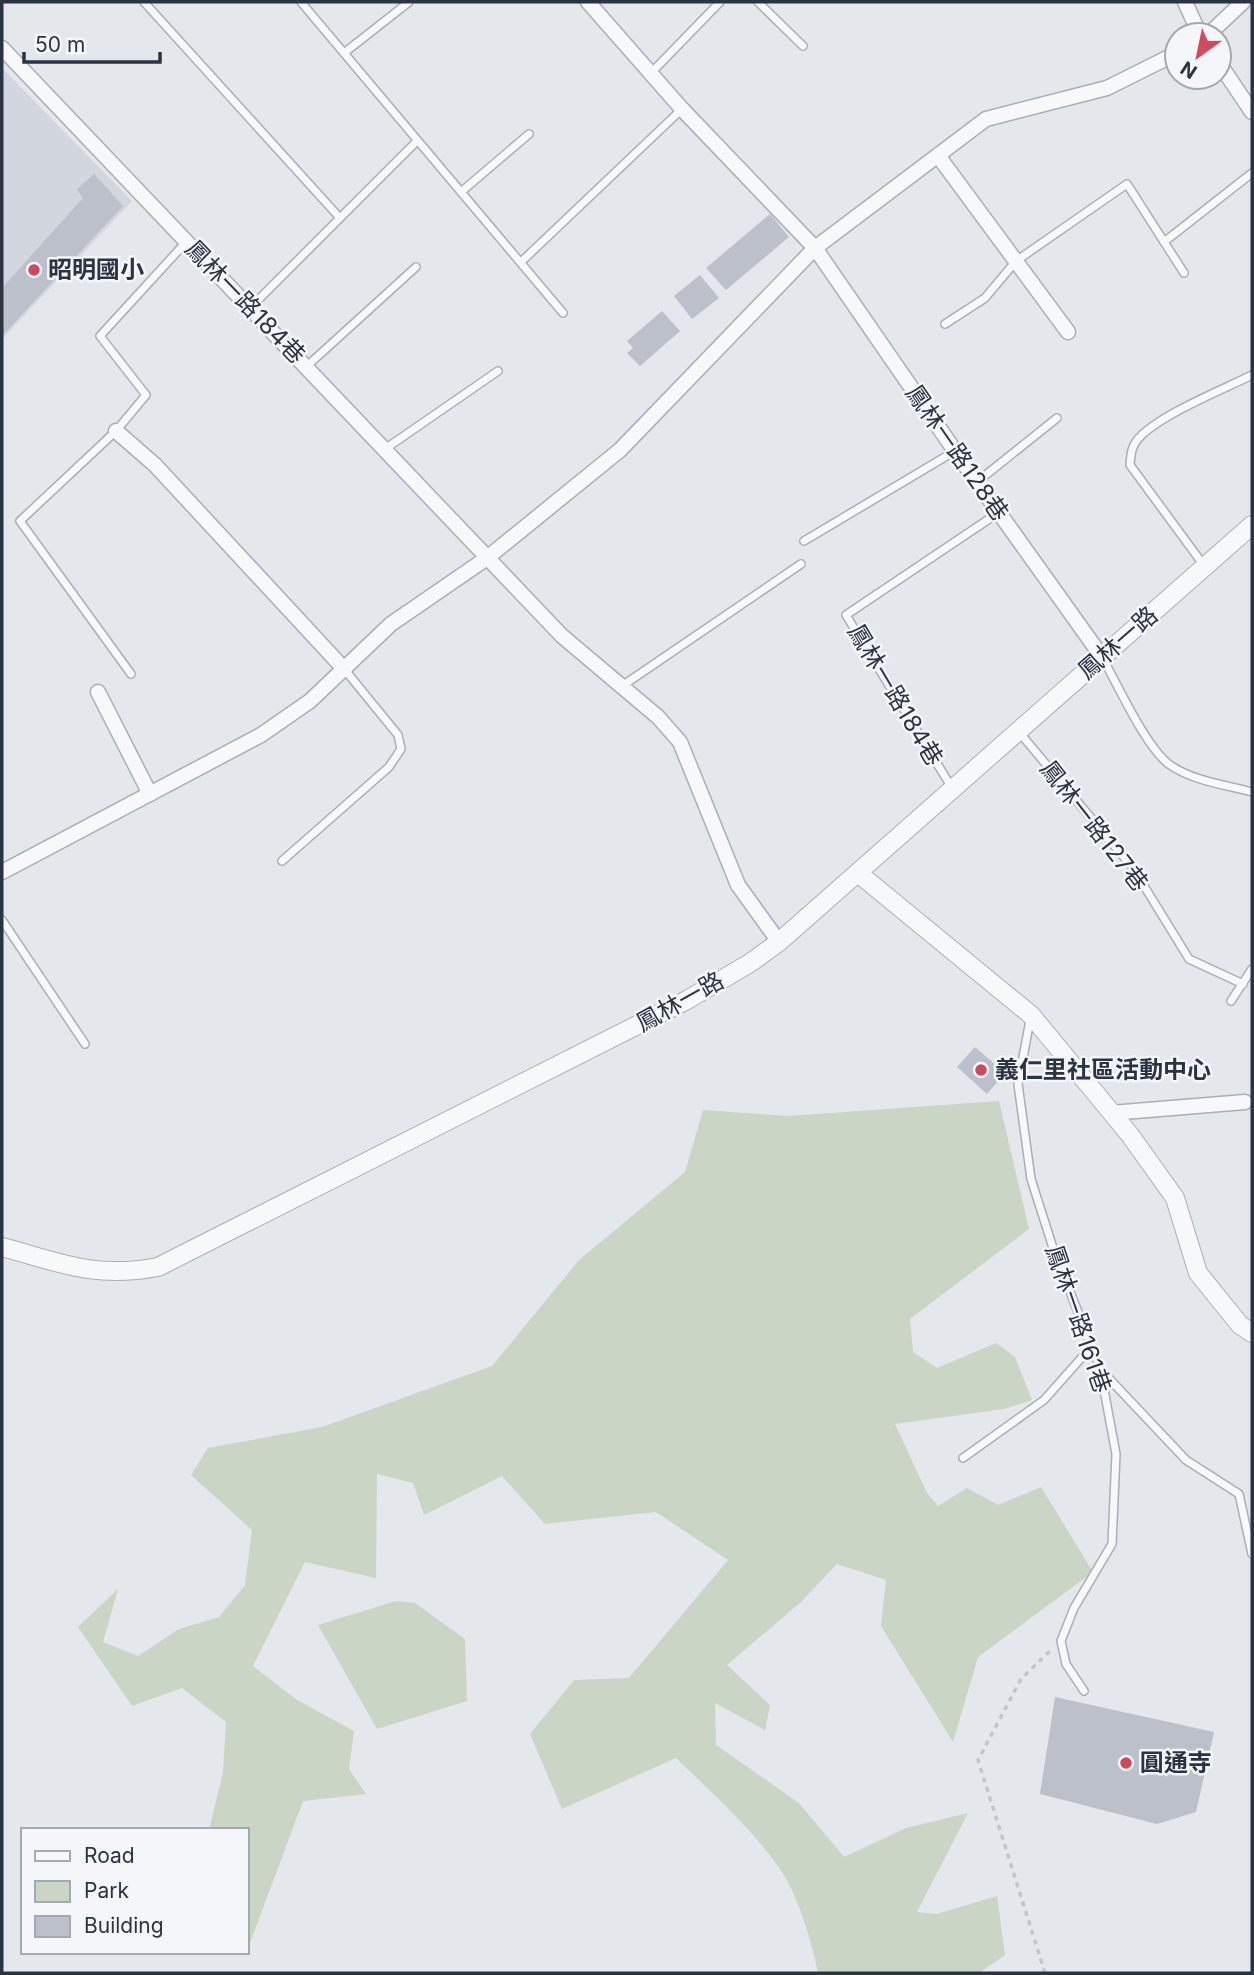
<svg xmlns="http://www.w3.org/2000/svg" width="1254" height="1975" font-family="Inter,'Noto Sans TC',sans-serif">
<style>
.built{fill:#d2d6de}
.green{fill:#c9d6c5}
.building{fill:#bbc0ca}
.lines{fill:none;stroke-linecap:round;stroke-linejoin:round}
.service-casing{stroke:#a9aeb7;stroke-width:10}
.minor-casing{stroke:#a9aeb7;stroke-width:17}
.tertiary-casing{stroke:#a9aeb7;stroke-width:20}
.path{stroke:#c2c5cb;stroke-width:3.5;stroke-dasharray:5 5;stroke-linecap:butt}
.service{stroke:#f7f8fa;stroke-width:7}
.minor{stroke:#f7f8fa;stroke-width:14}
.tertiary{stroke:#f7f8fa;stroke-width:18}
.poi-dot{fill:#d1495b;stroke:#f4f6f9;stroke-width:2.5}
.labels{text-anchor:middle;stroke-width:5;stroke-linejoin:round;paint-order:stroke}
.poi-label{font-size:24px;font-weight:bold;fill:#2b3445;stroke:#f4f6f9;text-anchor:start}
.street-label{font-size:24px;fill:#2b3445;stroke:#f4f6f9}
</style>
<rect width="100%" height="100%" fill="#e4e7ec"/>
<path class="built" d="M2 68 132 201 2 339Z"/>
<g class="green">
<path d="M999 1101 1029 1229 910 1319 913 1352 937 1368 996 1343 1015 1357 1032 1400 1004 1409 895 1424 927 1493 938 1506 967 1488 998 1505 1041 1487 1093 1572 978 1657 953 1742 881 1626 886 1580 837 1564 801 1602 727 1665 770 1705 765 1730 715 1703 716 1745 799 1803 844 1857 906 1828 968 1813 917 1912 937 1914 997 1896 1005 1955 979 1973H818C812 1943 799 1898 782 1872 753 1829 713 1794 676 1758L562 1809 530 1734 574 1680 629 1678 728 1560 656 1512 545 1524 502 1476 424 1515 413 1483 377 1474 376 1578 305 1562 253 1666 297 1700 354 1731 349 1769 366 1794 303 1801 247 1951V1830H209L223 1772 226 1722 182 1688 132 1706 78 1627 118 1589 103 1642 138 1656 179 1629 219 1617 245 1585 252 1530 191 1475 208 1448 322 1427 492 1366 579 1260 685 1172 703 1110 788 1116Z"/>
<path d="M396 1601 415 1603 465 1639 467 1701 377 1729 318 1625Z"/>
</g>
<g class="building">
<path d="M94 174 123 206 2 336V288L83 198 77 189Z"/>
<path d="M770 214 789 237 726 290 706 268Z"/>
<path d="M700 275 719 298 692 319 674 296Z"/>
<path d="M662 311 680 331 640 366 627 353 633 348 627 341Z"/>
<path d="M975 1047 1005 1073 987 1094 957 1067Z"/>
<path d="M1055 1697 1214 1732 1196 1812 1157 1824 1040 1794Z"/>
</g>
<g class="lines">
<g class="service-casing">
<g id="service">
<path d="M144 2 340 218"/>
<path d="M301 2 563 313"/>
<path d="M758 2 803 46"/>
<path d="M344 53 409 2"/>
<path d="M651 73 720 2"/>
<path d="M461 192 529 134"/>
<path d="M1164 242 1252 173"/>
<path d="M521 262 682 109"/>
<path d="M251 307 417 141"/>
<path d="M945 324 985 298 1016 261 1127 184 1184 273"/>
<path d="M307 366 416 267"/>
<path d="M385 449 498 371"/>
<path d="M977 482 1057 418"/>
<path d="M804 541 955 451"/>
<path d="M1205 567 1130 465C1131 455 1131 447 1138 439 1159 415 1222 390 1252 375"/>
<path d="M1103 659C1118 685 1146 748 1170 765 1193 781 1226 785 1252 792"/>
<path d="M131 674 20 521 116 431 146 395 100 336 187 241"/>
<path d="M622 686 801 564"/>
<path d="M1019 732 1133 868 1189 959 1243 984"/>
<path d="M952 788 846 615 998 513"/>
<path d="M282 861 389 767 401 749 398 735 345 670"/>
<path d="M2 920 85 1044"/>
<path d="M1231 1001 1252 969"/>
<path d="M1030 1020 1018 1084 1031 1179 1054 1251 1100 1368 1116 1454 1112 1544 1074 1608 1061 1641 1066 1664 1084 1691"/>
<path d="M1101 1370 1186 1460 1239 1494 1252 1554"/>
<path d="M963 1458 1044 1400 1092 1346"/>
</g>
</g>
<g class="minor-casing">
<g id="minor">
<path d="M588 2 682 109 815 248 955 451 1102 657"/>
<path d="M1185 2 1200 35"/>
<path d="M1208 35 1243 2"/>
<path d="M2 48 562 636 658 717 680 742 738 885 779 942"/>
<path d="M1219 63 1252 112"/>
<path d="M939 157 1068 332"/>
<path d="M116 431 155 465 345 670"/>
<path d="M98 692 150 794"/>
<path d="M2 872 261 735 310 701 391 624 487 558 620 450 815 248 986 119 1107 88 1177 53"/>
<path d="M1111 1113 1245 1102"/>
</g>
</g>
<g class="tertiary-casing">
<g id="tertiary">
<path d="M858 873 1031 1015 1130 1135 1175 1198 1198 1273 1240 1325 1252 1333"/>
<path d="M2 1247C61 1263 95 1279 158 1267L687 1000 750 963 779 942 1252 525"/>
</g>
</g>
<path class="path" d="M1045 1973 978 1760 1021 1679 1052 1649"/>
<use href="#service" class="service"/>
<use href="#minor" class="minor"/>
<use href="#tertiary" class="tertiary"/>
</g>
<g class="poi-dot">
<circle cx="34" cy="270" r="7"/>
<circle cx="981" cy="1070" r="7"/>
<circle cx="1126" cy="1763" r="7"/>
</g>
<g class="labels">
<g class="poi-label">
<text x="48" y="278">昭明國小</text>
<text x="995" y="1078">義仁里社區活動中心</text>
<text x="1140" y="1771">圓通寺</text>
</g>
<g class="street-label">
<text transform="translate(245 302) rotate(46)" y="8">鳳林一路184巷</text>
<text transform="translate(957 453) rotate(55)" y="8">鳳林一路128巷</text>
<text transform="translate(1118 643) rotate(-41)" y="8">鳳林一路</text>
<text transform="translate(895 695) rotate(59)" y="8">鳳林一路184巷</text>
<text transform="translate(1094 826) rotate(52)" y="8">鳳林一路127巷</text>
<text transform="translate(680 1002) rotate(-29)" y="8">鳳林一路</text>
<text transform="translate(1078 1319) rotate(71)" y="8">鳳林一路161巷</text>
</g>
</g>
<rect width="1254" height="1975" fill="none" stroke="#2b3445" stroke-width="7"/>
<rect x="21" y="1828" width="228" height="126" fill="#f4f6f9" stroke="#a4a8b1" stroke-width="2"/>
<rect x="35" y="1851" width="35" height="10" fill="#f7f8fa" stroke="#a4a8b1" stroke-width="2"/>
<text x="84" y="1863" font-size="21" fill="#2b3445">Road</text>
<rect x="35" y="1881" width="35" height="21" fill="#c9d6c5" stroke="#a4a8b1" stroke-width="2"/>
<text x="84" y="1898" font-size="21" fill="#2b3445">Park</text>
<rect x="35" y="1916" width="35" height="21" fill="#bbc0ca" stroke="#a4a8b1" stroke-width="2"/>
<text x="84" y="1933" font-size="21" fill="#2b3445">Building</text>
<g transform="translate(1198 56) rotate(213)"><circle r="33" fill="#f4f6f9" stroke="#a4a8b1" stroke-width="2"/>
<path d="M0-5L12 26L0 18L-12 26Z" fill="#d1495b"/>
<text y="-10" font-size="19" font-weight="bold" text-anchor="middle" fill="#2b3445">N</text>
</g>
<path d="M24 52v10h136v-10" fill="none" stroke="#2b3445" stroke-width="3.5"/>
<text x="35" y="52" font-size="21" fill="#2b3445" stroke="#f4f6f9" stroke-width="5" paint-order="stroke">50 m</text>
</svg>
